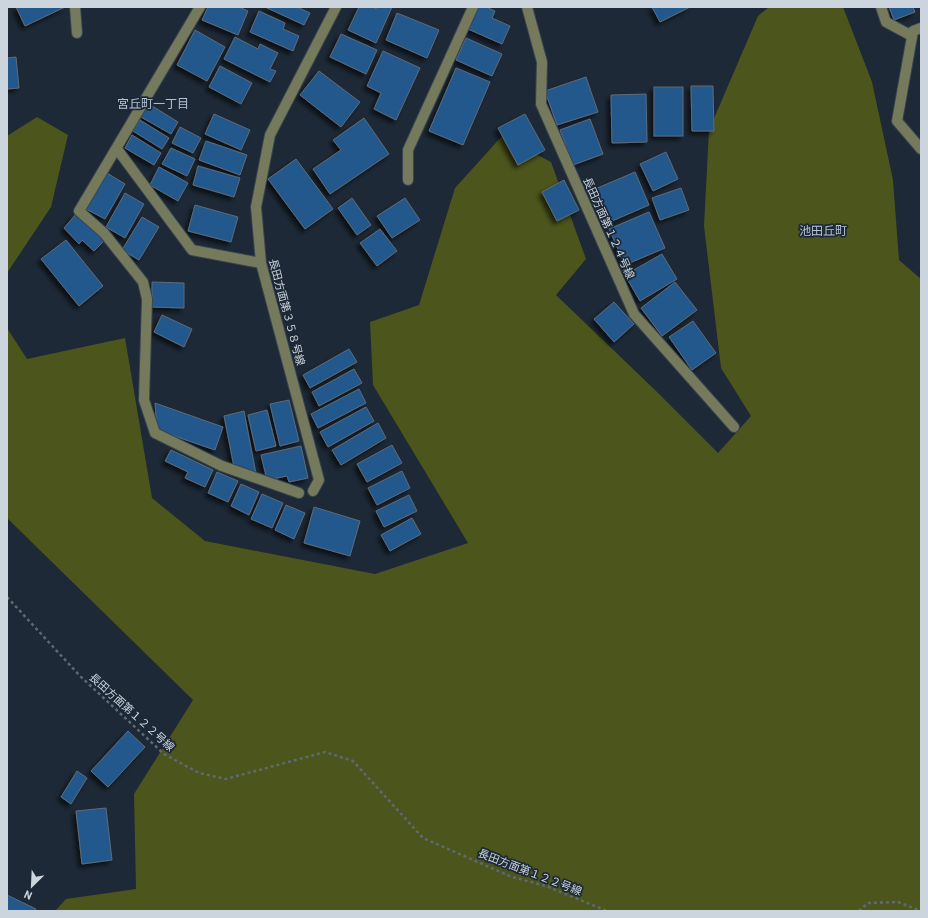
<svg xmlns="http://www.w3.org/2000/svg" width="928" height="918" font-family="Barlow,'Noto Sans JP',sans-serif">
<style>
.forest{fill:#4c551b}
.building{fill:#23588b;stroke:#5d6b7a;filter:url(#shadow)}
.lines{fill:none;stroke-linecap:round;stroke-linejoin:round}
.minor-casing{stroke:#394451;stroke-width:12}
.path{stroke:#5e6974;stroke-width:2.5;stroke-dasharray:3 3;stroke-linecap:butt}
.minor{stroke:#747a5b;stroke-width:10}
.labels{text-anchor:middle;stroke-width:3.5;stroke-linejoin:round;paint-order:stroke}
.street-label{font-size:11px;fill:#ccd4dd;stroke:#1d2936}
.neighbourhood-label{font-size:12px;fill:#b4c3d4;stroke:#1d2936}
</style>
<defs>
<filter id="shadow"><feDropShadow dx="-3.5" dy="3.5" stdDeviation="2" flood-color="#0009"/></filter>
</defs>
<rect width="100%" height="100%" fill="#1d2936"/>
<g class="forest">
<path d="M769 7H843L872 82 893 180 899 260 921 279V911H55L66 899 136 889 134 794 193 700 7 518V328L27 359 125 338 152 498 205 541 375 574 468 543 373 385 370 322 419 305 455 188 502 136 551 162 586 259 556 295 655 390 718 453 751 416 721 368 704 226 709 130 758 16Z"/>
<path d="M37 117 68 135 51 207 7 273V136Z"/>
</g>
<g class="building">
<path d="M16 7H65L25 26Z"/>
<path d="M208 7H239L248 11 238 35 202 20Z"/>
<path d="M265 7H297L310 13 304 25Z"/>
<path d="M359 7H373L376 9 377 7H392L376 43 348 30Z"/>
<path d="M477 7H486L495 11 492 18 510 26 502 44 468 29Z"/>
<path d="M652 7H690L660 22Z"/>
<path d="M889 7H913L915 12 894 20Z"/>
<path d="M259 11 285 23 283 29 299 36 293 51 250 32Z"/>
<path d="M397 13 439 30 427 58 386 40Z"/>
<path d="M195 30 225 47 207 81 177 65Z"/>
<path d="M341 34 377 50 366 74 330 57Z"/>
<path d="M235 37 258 49 260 44 278 53 270 69 276 71 270 82 224 59Z"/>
<path d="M466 38 502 54 492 76 456 60Z"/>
<path d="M383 51 420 68 396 120 374 109 381 93 367 86Z"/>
<path d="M16 57 19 88 7 89V58Z"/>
<path d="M220 66 252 83 241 104 209 87Z"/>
<path d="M456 68 490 82 463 145 429 131Z"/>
<path d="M319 71 360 102 341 127 300 95Z"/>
<path d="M586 77 598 112 557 125 545 91Z"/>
<path d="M691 86H713L714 131H692Z"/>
<rect x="654" y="87" width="29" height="49"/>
<path d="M646 94 647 142 612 143 611 95Z"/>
<path d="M149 104 178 122 171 134 141 117Z"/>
<path d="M214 114 250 130 241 150 205 134Z"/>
<path d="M525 114 545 150 518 165 498 128Z"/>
<path d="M364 118 389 154 330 194 313 169 341 150 333 140Z"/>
<path d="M590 119 603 154 573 165 560 130Z"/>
<path d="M140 120 169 138 162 149 133 131Z"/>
<path d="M180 127 201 138 193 153 172 143Z"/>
<path d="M132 135 161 153 154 165 125 148Z"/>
<path d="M206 141 247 155 240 175 199 160Z"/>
<path d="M171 148 195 159 187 176 162 164Z"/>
<path d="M666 152 678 179 653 191 640 164Z"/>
<path d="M296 159 333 209 305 229 268 179Z"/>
<path d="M198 166 240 178 234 197 193 185Z"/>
<path d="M159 167 188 183 178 201 150 185Z"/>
<path d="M635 172 649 205 603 225 588 192Z"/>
<path d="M107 173 125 184 105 219 86 209Z"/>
<path d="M564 180 579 210 557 221 542 192Z"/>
<path d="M681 188 689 210 660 220 652 198Z"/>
<path d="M125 193 144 204 125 238 106 227Z"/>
<path d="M352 198 371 225 357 235 338 208Z"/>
<path d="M405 198 420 220 392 238 377 216Z"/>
<path d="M195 205 238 217 231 242 188 231Z"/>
<path d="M649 212 665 248 625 265 609 229Z"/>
<path d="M76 214 104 241 94 251 82 240 79 244 64 228Z"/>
<path d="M142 217 159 227 139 260 122 250Z"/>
<path d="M380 229 397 251 377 266 360 243Z"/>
<path d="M66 240 103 286 79 306 41 259Z"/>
<path d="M662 254 677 279 640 301 625 275Z"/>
<path d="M152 282 184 283V308L152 307Z"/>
<path d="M675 282 697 310 662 336 641 308Z"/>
<path d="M614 302 634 324 614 342 594 319Z"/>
<path d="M162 315 192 329 184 347 154 332Z"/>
<path d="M693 321 716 353 692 370 669 337Z"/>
<path d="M349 349 357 362 310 388 303 375Z"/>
<path d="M354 369 362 383 319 406 312 392Z"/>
<path d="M359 389 366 403 318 428 311 414Z"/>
<path d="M289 400 299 441 280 446 270 404Z"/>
<path d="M155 403 223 427 215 450 157 430Z"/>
<path d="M366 407 374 421 328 447 320 432Z"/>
<path d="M267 410 276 446 256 451 248 415Z"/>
<path d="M244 411 256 474 234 467 224 416Z"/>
<path d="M378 423 386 438 341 465 332 450Z"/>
<path d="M392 445 402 463 367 482 357 464Z"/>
<path d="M301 446 308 478 289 482 287 476 267 480 261 455Z"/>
<path d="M171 450 213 470 205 487 185 478 188 472 165 461Z"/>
<path d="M402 471 410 488 377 505 368 488Z"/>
<path d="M217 472 238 481 228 502 208 493Z"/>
<path d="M241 484 259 492 249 515 231 506Z"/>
<path d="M262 494 283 503 272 528 251 519Z"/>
<path d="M409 495 417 511 384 527 376 511Z"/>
<path d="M286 505 305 513 294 539 275 530Z"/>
<path d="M314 507 360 521 350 556 304 543Z"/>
<path d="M412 518 421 534 390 551 381 535Z"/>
<path d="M128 731 145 747 108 787 91 771Z"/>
<path d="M77 771 87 778 71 804 61 797Z"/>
<path d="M106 808 112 860 82 864 76 811Z"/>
<path d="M7 895 36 909 35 911H7Z"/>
</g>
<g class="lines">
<g class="minor-casing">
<g id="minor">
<path d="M75 7 77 33"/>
<path d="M200 7 79 211 104 233 143 282 147 299 144 400 155 433 222 466 299 493"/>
<path d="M527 7 542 62 541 104 634 314 734 427"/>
<path d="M881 7 886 22 912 36"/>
<path d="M921 28 913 31 897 121 921 149"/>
<path d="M117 149 192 250 261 263"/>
<path d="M408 180V150L473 7"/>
<path d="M313 491 319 480 261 263 256 207 270 135 336 7"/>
</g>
</g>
<g class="path">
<path d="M7 597 80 676 164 754 199 773 226 779 325 752 353 761 423 838 512 877 546 886 607 911"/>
<path d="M859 911 868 903 898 902 921 911"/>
</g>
<use href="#minor" class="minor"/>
</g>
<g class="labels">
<g class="street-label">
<text transform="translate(609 228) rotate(66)" y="4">長田方面第１２４号線</text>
<text transform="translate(287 312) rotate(75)" y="4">長田方面第３５８号線</text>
<text transform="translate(132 712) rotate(42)" y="4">長田方面第１２２号線</text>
<text transform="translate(530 872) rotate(21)" y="4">長田方面第１２２号線</text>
</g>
<g class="neighbourhood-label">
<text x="153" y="108">宮丘町一丁目</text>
<text x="823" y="235">池田丘町</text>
</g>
</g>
<rect width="928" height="918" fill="none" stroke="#ccd4dd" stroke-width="16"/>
<g transform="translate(32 886) rotate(204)" stroke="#1d2936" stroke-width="3" paint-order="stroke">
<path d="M0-3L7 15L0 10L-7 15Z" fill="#ccd4dd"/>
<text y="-6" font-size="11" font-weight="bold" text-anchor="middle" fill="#ccd4dd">N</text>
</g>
</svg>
